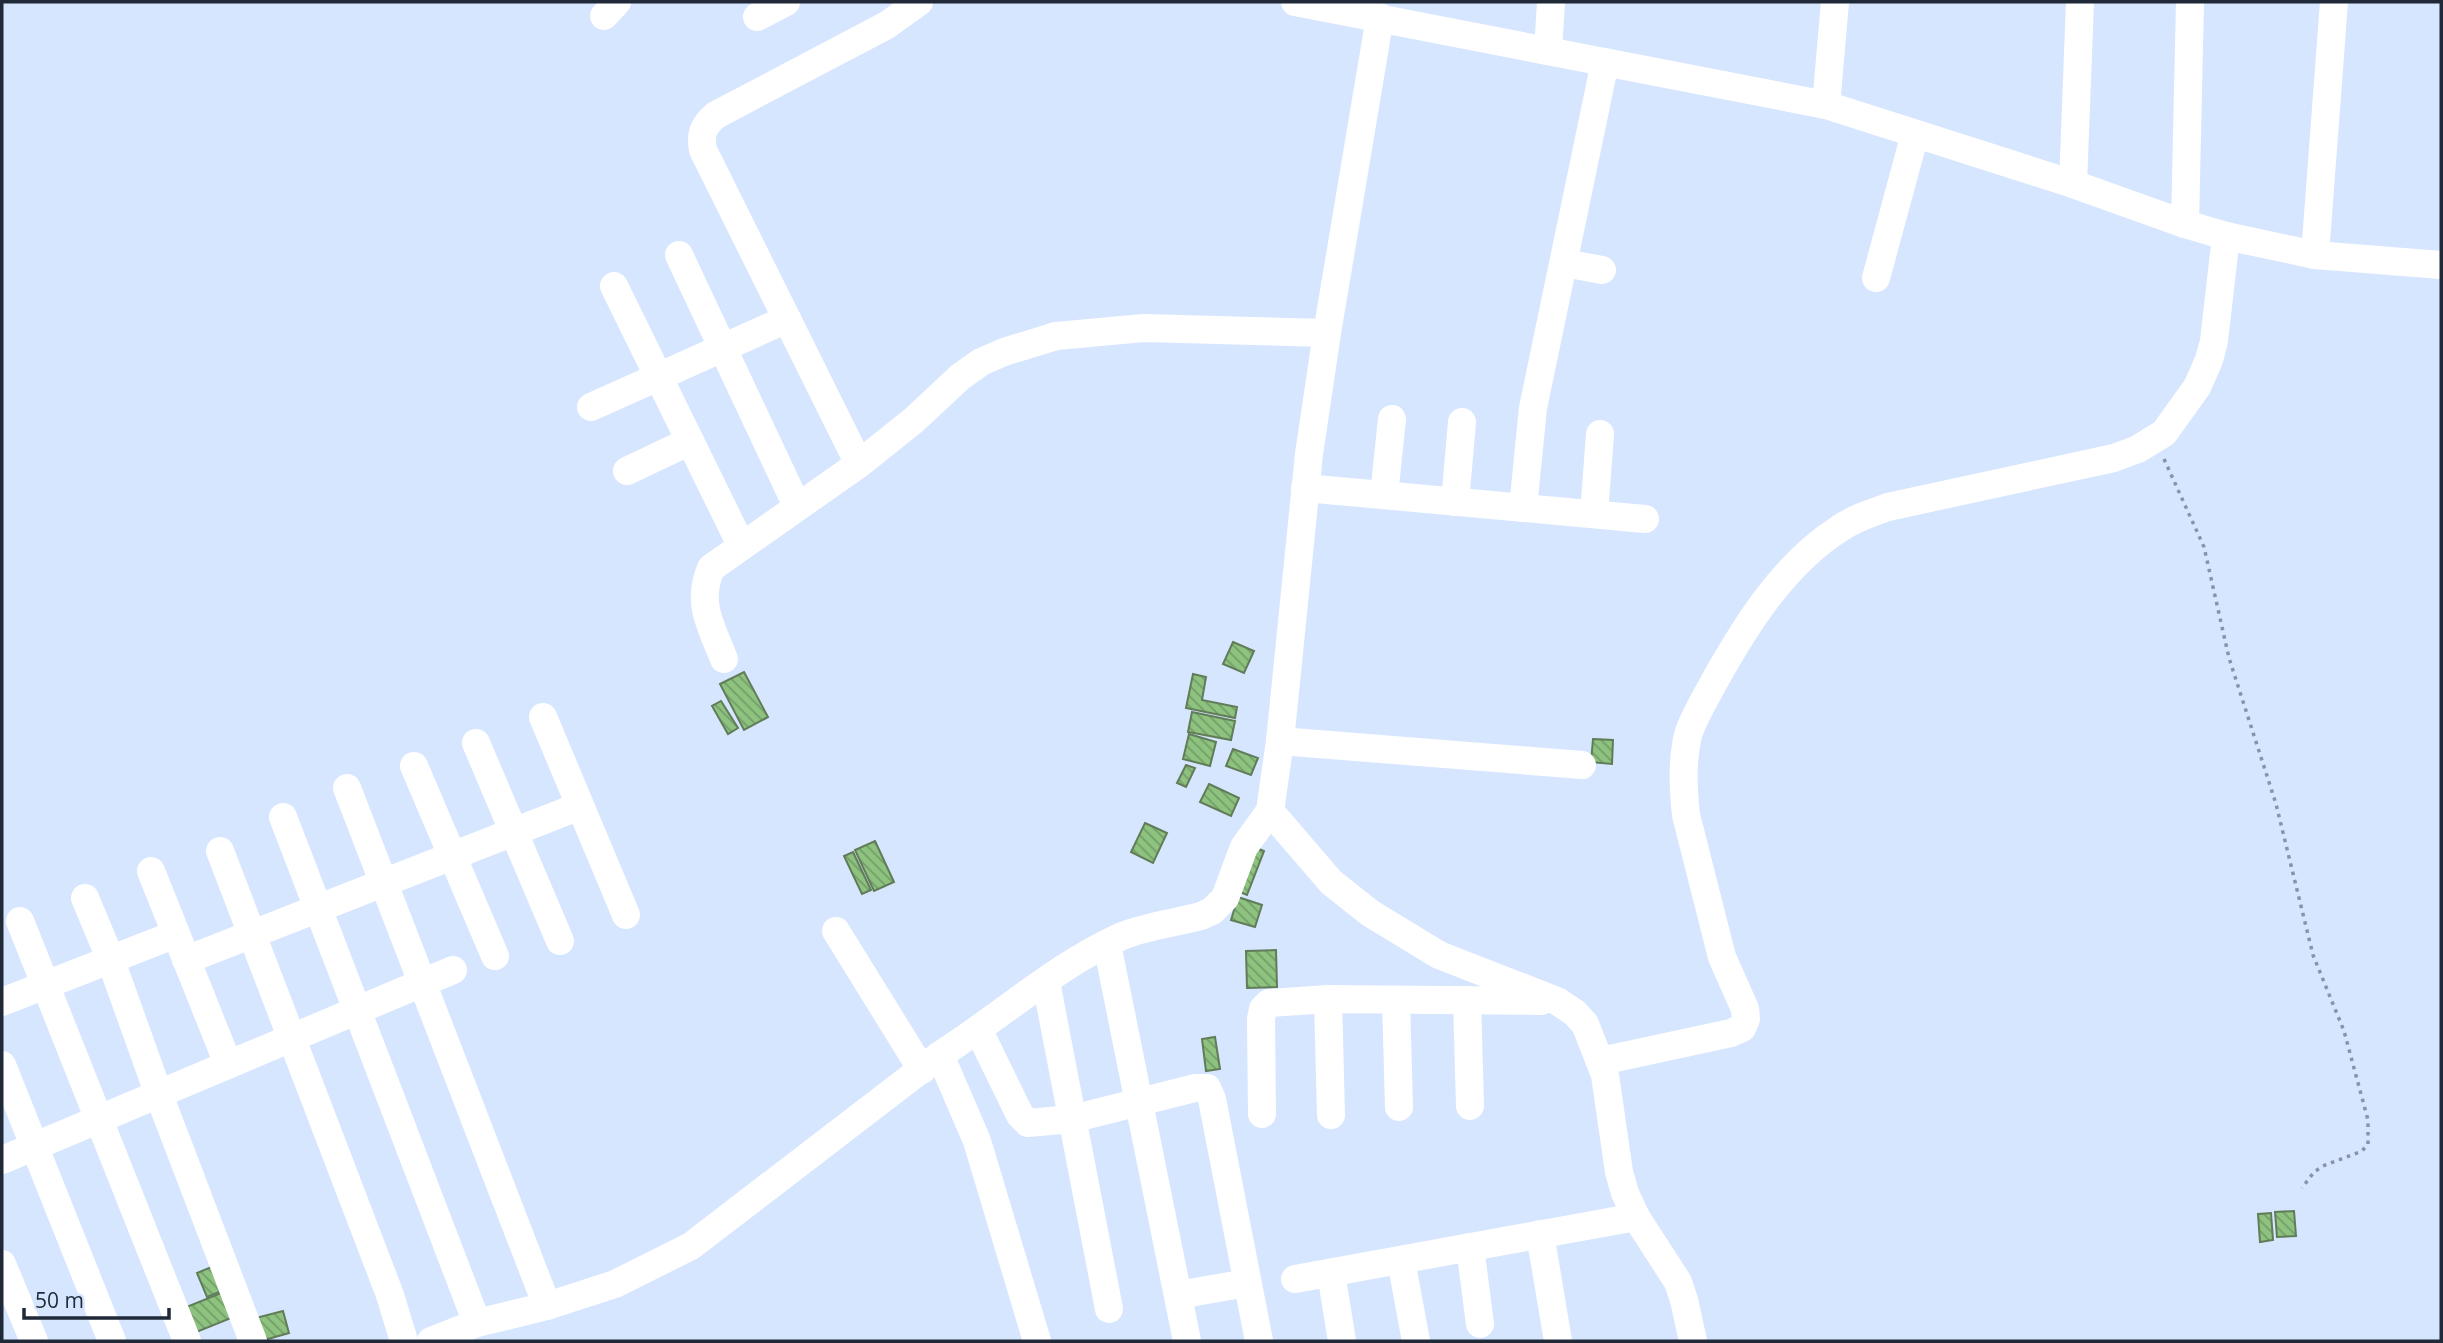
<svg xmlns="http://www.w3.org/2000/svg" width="2443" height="1343" font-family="'Open Sans',sans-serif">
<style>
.building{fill:url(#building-back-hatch);stroke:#607c58;stroke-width:2}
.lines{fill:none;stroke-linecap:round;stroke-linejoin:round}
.path{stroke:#8793a8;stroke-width:3.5;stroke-dasharray:3.5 5;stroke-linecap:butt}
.minor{stroke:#fff;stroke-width:28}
</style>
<defs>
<pattern id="building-back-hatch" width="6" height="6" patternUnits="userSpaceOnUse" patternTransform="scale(1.75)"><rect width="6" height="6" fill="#8dc27f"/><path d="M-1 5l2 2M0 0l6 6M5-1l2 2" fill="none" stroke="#739e69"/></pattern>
</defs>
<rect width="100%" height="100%" fill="#d7e6ff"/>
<g class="building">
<path d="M1233 642 1254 651 1244 673 1223 664Z"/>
<path d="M744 672 768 717 744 730 720 684Z"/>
<path d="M1193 674 1206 677 1202 700 1237 707 1235 718 1186 708Z"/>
<path d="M721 701 738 728 728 734 712 706Z"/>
<path d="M1192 712 1235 721 1231 740 1188 732Z"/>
<path d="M1189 734 1216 742 1210 766 1183 759Z"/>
<path d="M1593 739 1613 740 1612 764 1591 762Z"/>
<path d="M1233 749 1258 758 1251 775 1226 766Z"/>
<path d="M1186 765 1195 768 1186 787 1177 783Z"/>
<path d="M1209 784 1239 798 1231 816 1200 802Z"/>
<path d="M1145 823 1167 833 1153 863 1131 852Z"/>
<path d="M875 841 894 882 874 891 855 850Z"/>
<path d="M1250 845 1264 851 1247 895 1233 889Z"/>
<path d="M853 852 871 890 862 894 844 856Z"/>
<path d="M1238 897 1262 905 1255 927 1231 920Z"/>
<path d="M1276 950 1277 987 1247 988 1246 951Z"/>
<path d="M1215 1037 1220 1069 1206 1071 1202 1039Z"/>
<path d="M2294 1211 2296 1236 2277 1237 2275 1212Z"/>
<path d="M2271 1213 2273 1240 2260 1242 2258 1214Z"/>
<path d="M221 1263 231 1287 207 1297 197 1273Z"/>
<path d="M231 1289 241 1314 189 1335 179 1310Z"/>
<path d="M283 1311 289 1333 261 1341 252 1319Z"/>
</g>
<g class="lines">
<path class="path" d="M2164 459 2204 547 2229 658 2276 804 2313 955 2344 1031 2368 1120V1144L2362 1151 2323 1166 2314 1172 2302 1188"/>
<g class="minor">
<path d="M1295 2 1826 105 2073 184 2185 224 2226 236 2315 255 2441 265"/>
<path d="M604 16 617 2"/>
<path d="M757 17 786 2"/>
<path d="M1548 51 1551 2"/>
<path d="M1826 105 1835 2"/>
<path d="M2073 184 2080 2"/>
<path d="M2185 224 2190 2"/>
<path d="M679 255 797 506"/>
<path d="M2315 255 2334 2"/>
<path d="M1564 263 1602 270"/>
<path d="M1876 278 1915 134"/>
<path d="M614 286 741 545"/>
<path d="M591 407 787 319"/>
<path d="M859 464 703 150C700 134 703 126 716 115L887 25 919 2"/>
<path d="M627 471 690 441"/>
<path d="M1305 488 1645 519"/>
<path d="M1384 495 1392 419"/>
<path d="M1455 502 1462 422"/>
<path d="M1523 508 1533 408 1605 62"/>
<path d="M1594 514 1600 434"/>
<path d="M724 659C711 626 696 603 711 568L859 464 914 420 960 377 981 362 1004 352 1056 336 1144 328 1327 333"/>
<path d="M543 717 626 915"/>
<path d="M1280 741 1582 765"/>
<path d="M476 743 560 941"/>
<path d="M414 766 495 956"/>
<path d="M347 788 547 1306"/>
<path d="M1270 811 1331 882 1370 913 1439 955 1557 1001 1575 1013 1585 1024 1605 1075 1619 1172 1625 1193 1636 1217 1678 1282 1684 1300 1693 1341"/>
<path d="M283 817 477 1323"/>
<path d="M220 851 390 1295 404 1341"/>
<path d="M151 871 228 1064"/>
<path d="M85 898 110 958 159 1095 253 1341"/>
<path d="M20 921 187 1341"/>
<path d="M836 931 922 1070"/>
<path d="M1107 944 1187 1341"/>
<path d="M186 960 580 806"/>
<path d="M1046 982 1109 1309"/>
<path d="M1328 999 1331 1115"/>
<path d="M1396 1000 1399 1107"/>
<path d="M1467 1000 1470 1106"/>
<path d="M2 1002 176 934"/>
<path d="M979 1031 1020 1115 1028 1123 1072 1119 1195 1088H1207L1212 1099 1259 1341"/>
<path d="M940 1055 977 1141 1037 1341"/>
<path d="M1601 1061 1731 1033 1742 1028 1746 1019 1745 1009 1722 957 1686 815C1683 789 1682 760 1688 735 1694 716 1705 699 1714 682 1745 626 1784 564 1839 529 1853 519 1871 513 1888 507L2114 458 2138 449 2164 433 2197 387 2209 360 2214 341 2226 236"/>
<path d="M2 1065 112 1341"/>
<path d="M1262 1114 1261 1019 1263 1009 1269 1003 1328 999 1541 1001"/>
<path d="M2 1160 453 970"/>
<path d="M1540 1234 1558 1341"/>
<path d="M1470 1247 1480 1324"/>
<path d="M1401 1260 1416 1341"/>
<path d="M2 1264 34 1341"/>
<path d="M1331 1273 1342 1341"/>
<path d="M1295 1279 1636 1217"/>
<path d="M1178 1295 1247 1283"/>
<path d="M431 1341 477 1323 547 1306 615 1284 691 1246 940 1055C1000 1017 1057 965 1122 936 1147 926 1175 923 1201 916L1212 911 1225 898 1244 847 1270 811 1280 741 1309 454 1327 333 1380 17"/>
</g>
</g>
<rect width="2443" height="1343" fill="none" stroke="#1f2938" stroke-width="7"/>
<path d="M24 1308v10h145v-10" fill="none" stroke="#1f2938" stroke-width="3.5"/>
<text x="35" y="1308" font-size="21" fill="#1f2938" stroke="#d7e6ff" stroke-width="5" paint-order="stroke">50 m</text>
</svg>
